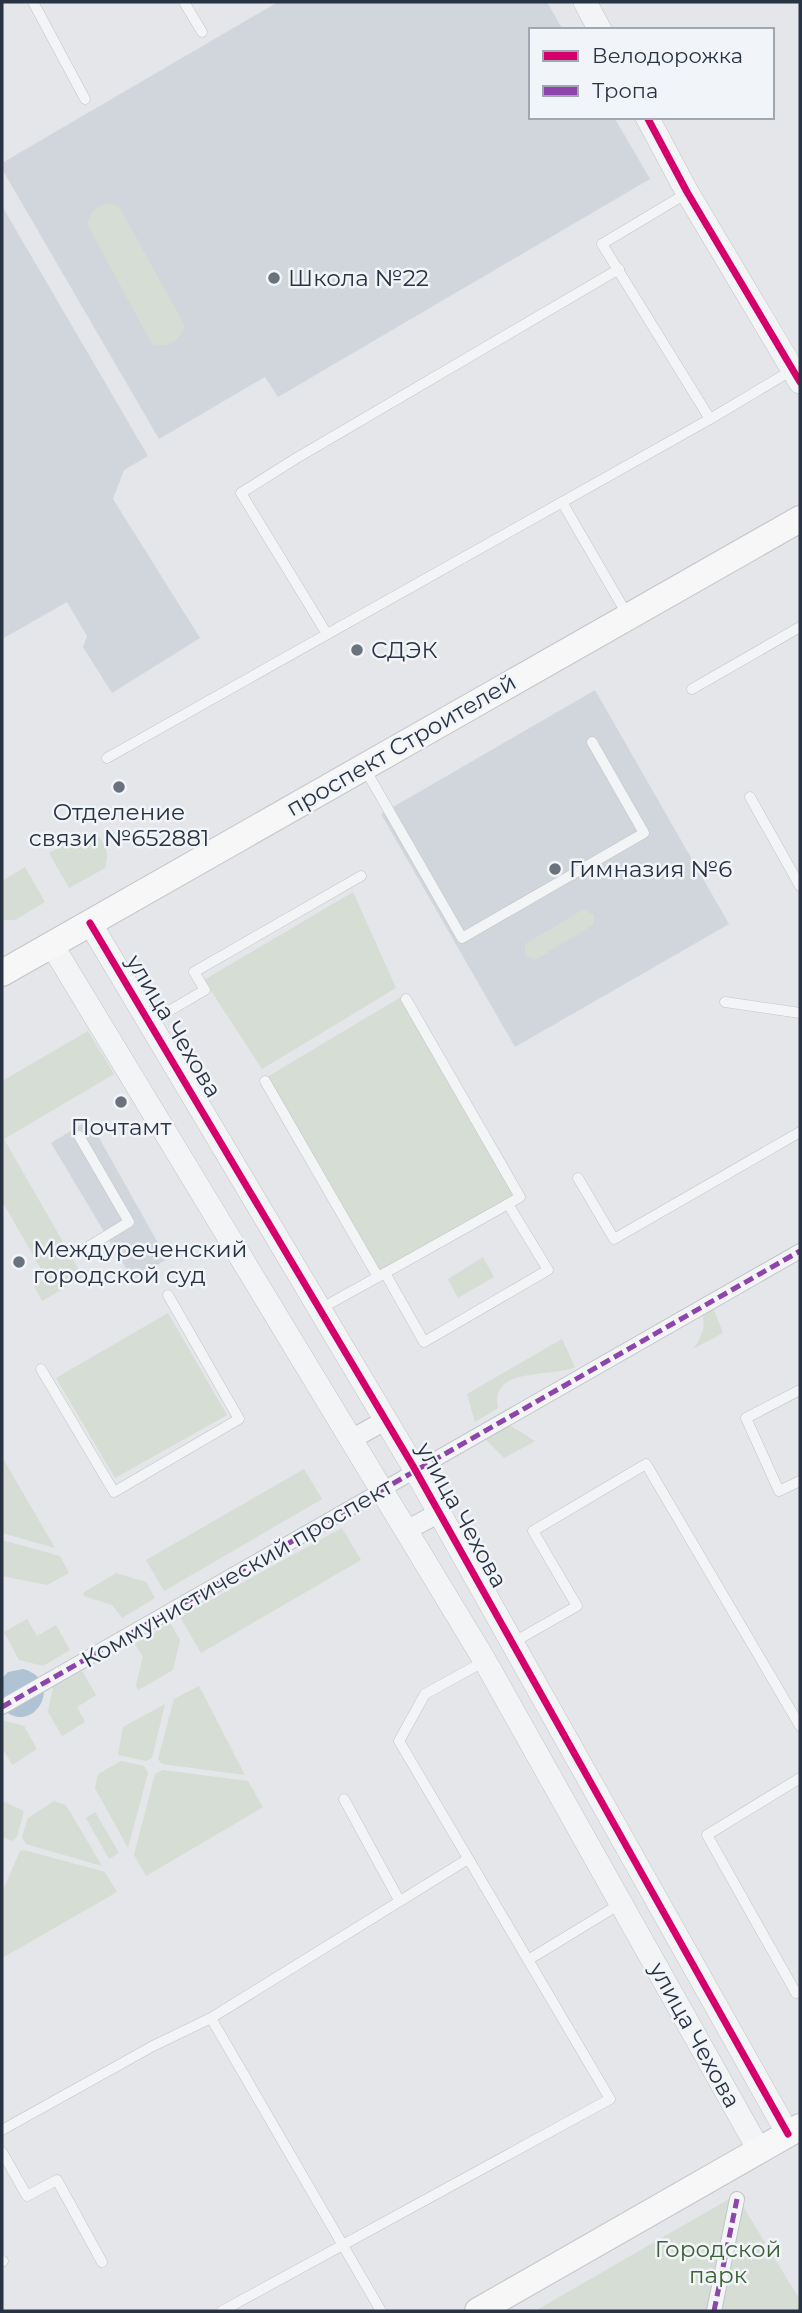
<svg xmlns="http://www.w3.org/2000/svg" width="802" height="2313" font-family="Montserrat,sans-serif">
<style>
.built{fill:#d1d6dc}
.green{fill:#d5ddd4}
.water{fill:#b0c3d5}
.lines{fill:none;stroke-linecap:round;stroke-linejoin:round}
.service-casing{stroke:#c2c4c7;stroke-width:11}
.pedestrian-casing{stroke:#c2c4c7;stroke-width:16}
.minor-casing{stroke:#c2c4c7;stroke-width:21}
.tertiary-casing{stroke:#c2c4c7;stroke-width:24}
.secondary-casing{stroke:#c2c4c7;stroke-width:28}
.service{stroke:#f3f4f6;stroke-width:10}
.pedestrian{stroke:#f3f4f6;stroke-width:14}
.minor{stroke:#f3f4f6;stroke-width:19}
.tertiary{stroke:#f3f4f6;stroke-width:23}
.secondary{stroke:#f7f7f7;stroke-width:26}
.quiet{stroke:#8e44ad;stroke-width:5;stroke-dasharray:10 5;stroke-linecap:butt}
.cycleway-casing{stroke:#f1f4f8;stroke-width:11}
.cycleway{stroke:#d6006c;stroke-width:7}
.poi-dot{fill:#6a727e;stroke:#f1f4f8;stroke-width:2.5}
.labels{text-anchor:middle;stroke-width:5;stroke-linejoin:round;paint-order:stroke}
.poi-label{font-size:23px;fill:#283344;stroke:#f1f4f8;text-anchor:start}
.street-label{font-size:23px;fill:#283344;stroke:#f1f4f8}
.park-label{font-size:23px;fill:#3e6135;stroke:#f1f4f8}
</style>
<rect width="100%" height="100%" fill="#e4e6e9"/>
<g class="built">
<path d="M278 2H547L563 30H531V117H614L650 179 278 397 265 377 159 439 2 169V163Z"/>
<path d="M2 206 148 456 124 470 113 499 200 638 112 693 83 647 87 636 67 602 2 639Z"/>
<path d="M595 690 729 924 515 1047 381 814Z"/>
<path d="M89 1120 167 1259 133 1280 51 1143Z"/>
</g>
<g class="green">
<path d="M108 203 119 206 185 326C178 342 169 348 152 344L87 224C91 211 95 207 108 203Z"/>
<path d="M83 834 97 835C107 847 109 853 105 868L69 888 49 853Z"/>
<path d="M25 867 45 902 15 920H3L2 881Z"/>
<path d="M353 892 396 988 262 1069 204 980Z"/>
<path d="M584 909 594 915 593 925 535 960 525 955V944Z"/>
<path d="M401 997 516 1197 380 1272 267 1077Z"/>
<path d="M88 1031 114 1074 4 1139 83 1277 42 1301 34 1286 46 1278 2 1201V1081Z"/>
<path d="M483 1257 494 1277 458 1298 448 1279Z"/>
<path d="M712 1305 723 1333 693 1349C704 1335 706 1325 701 1308Z"/>
<path d="M168 1313 227 1415 115 1478 56 1378Z"/>
<path d="M562 1339 575 1367C552 1378 489 1366 498 1408L475 1422 467 1394Z"/>
<path d="M506 1423 535 1441 504 1458 482 1436Z"/>
<path d="M2 1457 55 1548 2 1533Z"/>
<path d="M304 1469 322 1499 164 1591 146 1560Z"/>
<path d="M342 1528 361 1560 201 1653 180 1617Z"/>
<path d="M2 1540 60 1556 69 1573 47 1585 2 1576Z"/>
<path d="M116 1573 146 1582 155 1598 122 1618 112 1605 84 1596 83 1593Z"/>
<path d="M27 1619 37 1636 56 1625 70 1650 43 1666 19 1660 4 1632Z"/>
<path d="M170 1623 180 1640 173 1670 138 1690 136 1685 143 1657 135 1644Z"/>
<path d="M82 1671 96 1695 77 1707 85 1722 62 1736 48 1712 53 1687Z"/>
<path d="M199 1686 245 1775 162 1764 158 1759 174 1699Z"/>
<path d="M165 1704 152 1758 146 1761 118 1755 123 1727Z"/>
<path d="M2 1720 24 1726 37 1749 12 1765 5 1752 2 1753Z"/>
<path d="M121 1761 144 1766 148 1773 128 1848 95 1788 98 1774Z"/>
<path d="M163 1770 248 1781 263 1807 146 1876 134 1855 155 1774Z"/>
<path d="M2 1801 24 1811 17 1837 12 1841 2 1837Z"/>
<path d="M54 1801 66 1805 102 1866 26 1844 22 1837 28 1818Z"/>
<path d="M95 1812 119 1853 109 1859 86 1818Z"/>
<path d="M24 1850 105 1872 117 1892 2 1958V1892L20 1851Z"/>
<path d="M736 2195 800 2300V2311H535Z"/>
</g>
<path class="water" d="M23 1669C67 1681 32 1739 2 1708V1678L8 1672Z"/>
<g class="lines">
<g class="service-casing">
<g id="service">
<path d="M33 2 85 99"/>
<path d="M184 2 202 32"/>
<path d="M687 193 602 244 710 419"/>
<path d="M562 502 628 616"/>
<path d="M327 634 241 493 295 459 619 269"/>
<path d="M692 689 800 627"/>
<path d="M107 758 710 419 794 369"/>
<path d="M365 769 462 938 644 833 592 742"/>
<path d="M750 797 800 886"/>
<path d="M725 1002 800 1013"/>
<path d="M150 1022 205 990 194 972 361 876"/>
<path d="M265 1081 378 1277"/>
<path d="M79 1136 129 1222 83 1250"/>
<path d="M578 1178 614 1239 800 1132"/>
<path d="M385 1273 508 1204"/>
<path d="M320 1309 385 1273 424 1342 548 1270 508 1204 520 1197 406 999"/>
<path d="M41 1369 114 1492 239 1419 168 1295"/>
<path d="M800 1390 746 1418 779 1491 800 1481"/>
<path d="M512 1643 577 1606 533 1531 646 1464 800 1726"/>
<path d="M800 1778 707 1835 796 1993 800 1991"/>
<path d="M344 1799 399 1900"/>
<path d="M528 1960 620 1904"/>
<path d="M211 2018 381 2311"/>
<path d="M2 2130 153 2046 211 2018 468 1859"/>
<path d="M2 2152 27 2196 57 2180 102 2262"/>
<path d="M2 2262 3 2261"/>
<path d="M222 2311 610 2099 399 1741 425 1694 485 1661"/>
</g>
</g>
<g class="pedestrian-casing">
<g id="pedestrian">
<path d="M2 1707 800 1251"/>
<path d="M714 2311 737 2199"/>
</g>
</g>
<g class="minor-casing">
<g id="minor">
<path d="M350 1440 386 1420"/>
<path d="M405 1531 439 1513"/>
</g>
</g>
<g class="tertiary-casing">
<g id="tertiary">
<path d="M585 2 600 30"/>
<path d="M647 117 687 192 800 382"/>
<path d="M90 923 413 1466 788 2134"/>
<path d="M52 945 485 1661 759 2150"/>
</g>
</g>
<g class="secondary-casing">
<g id="secondary">
<path d="M2 973 800 519"/>
<path d="M478 2311 800 2127"/>
</g>
</g>
<use href="#service" class="service"/>
<use href="#pedestrian" class="pedestrian"/>
<use href="#minor" class="minor"/>
<use href="#tertiary" class="tertiary"/>
<use href="#secondary" class="secondary"/>
<g class="quiet">
<path d="M2 1707 800 1251"/>
<path d="M714 2311 737 2199"/>
</g>
<g class="cycleway-casing">
<g id="cycleway">
<path d="M647 117 687 192 800 382"/>
<path d="M90 923 413 1466 788 2134"/>
</g>
</g>
<use href="#cycleway" class="cycleway"/>
</g>
<g class="poi-dot">
<circle cx="274" cy="278" r="7"/>
<circle cx="357" cy="650" r="7"/>
<circle cx="119" cy="787" r="7"/>
<circle cx="555" cy="869" r="7"/>
<circle cx="121" cy="1102" r="7"/>
<circle cx="19" cy="1262" r="7"/>
</g>
<g class="labels">
<g class="poi-label">
<text x="288" y="286">Школа №22</text>
<text x="371" y="658">СДЭК</text>
<text x="119" y="820" text-anchor="middle">Отделение<tspan x="119" dy="26">связи №652881</tspan></text>
<text x="569" y="877">Гимназия №6</text>
<text x="121" y="1135" text-anchor="middle">Почтамт</text>
<text x="33" y="1257">Междуреченский<tspan x="33" dy="26">городской суд</tspan></text>
</g>
<g class="street-label">
<text transform="translate(401 745) rotate(-30)" y="8">проспект Строителей</text>
<text transform="translate(174 1026) rotate(59)" y="8">улица Чехова</text>
<text transform="translate(462 1515) rotate(61)" y="8">улица Чехова</text>
<text transform="translate(237 1573) rotate(-30)" y="8">Коммунистический проспект</text>
<text transform="translate(695 2035) rotate(61)" y="8">улица Чехова</text>
</g>
<g class="park-label">
<text x="718" y="2257">Городской<tspan x="718" dy="26">парк</tspan></text>
</g>
</g>
<rect width="802" height="2313" fill="none" stroke="#283344" stroke-width="7"/>
<rect x="529" y="28" width="245" height="91" fill="#f1f4f8" stroke="#a1a7b0" stroke-width="2"/>
<rect x="543" y="51" width="35" height="10" fill="#d6006c" stroke="#a1a7b0" stroke-width="2"/>
<text x="592" y="63" font-size="21" fill="#283344">Велодорожка</text>
<rect x="543" y="86" width="35" height="10" fill="#8e44ad" stroke="#a1a7b0" stroke-width="2"/>
<text x="592" y="98" font-size="21" fill="#283344">Тропа</text>
</svg>
